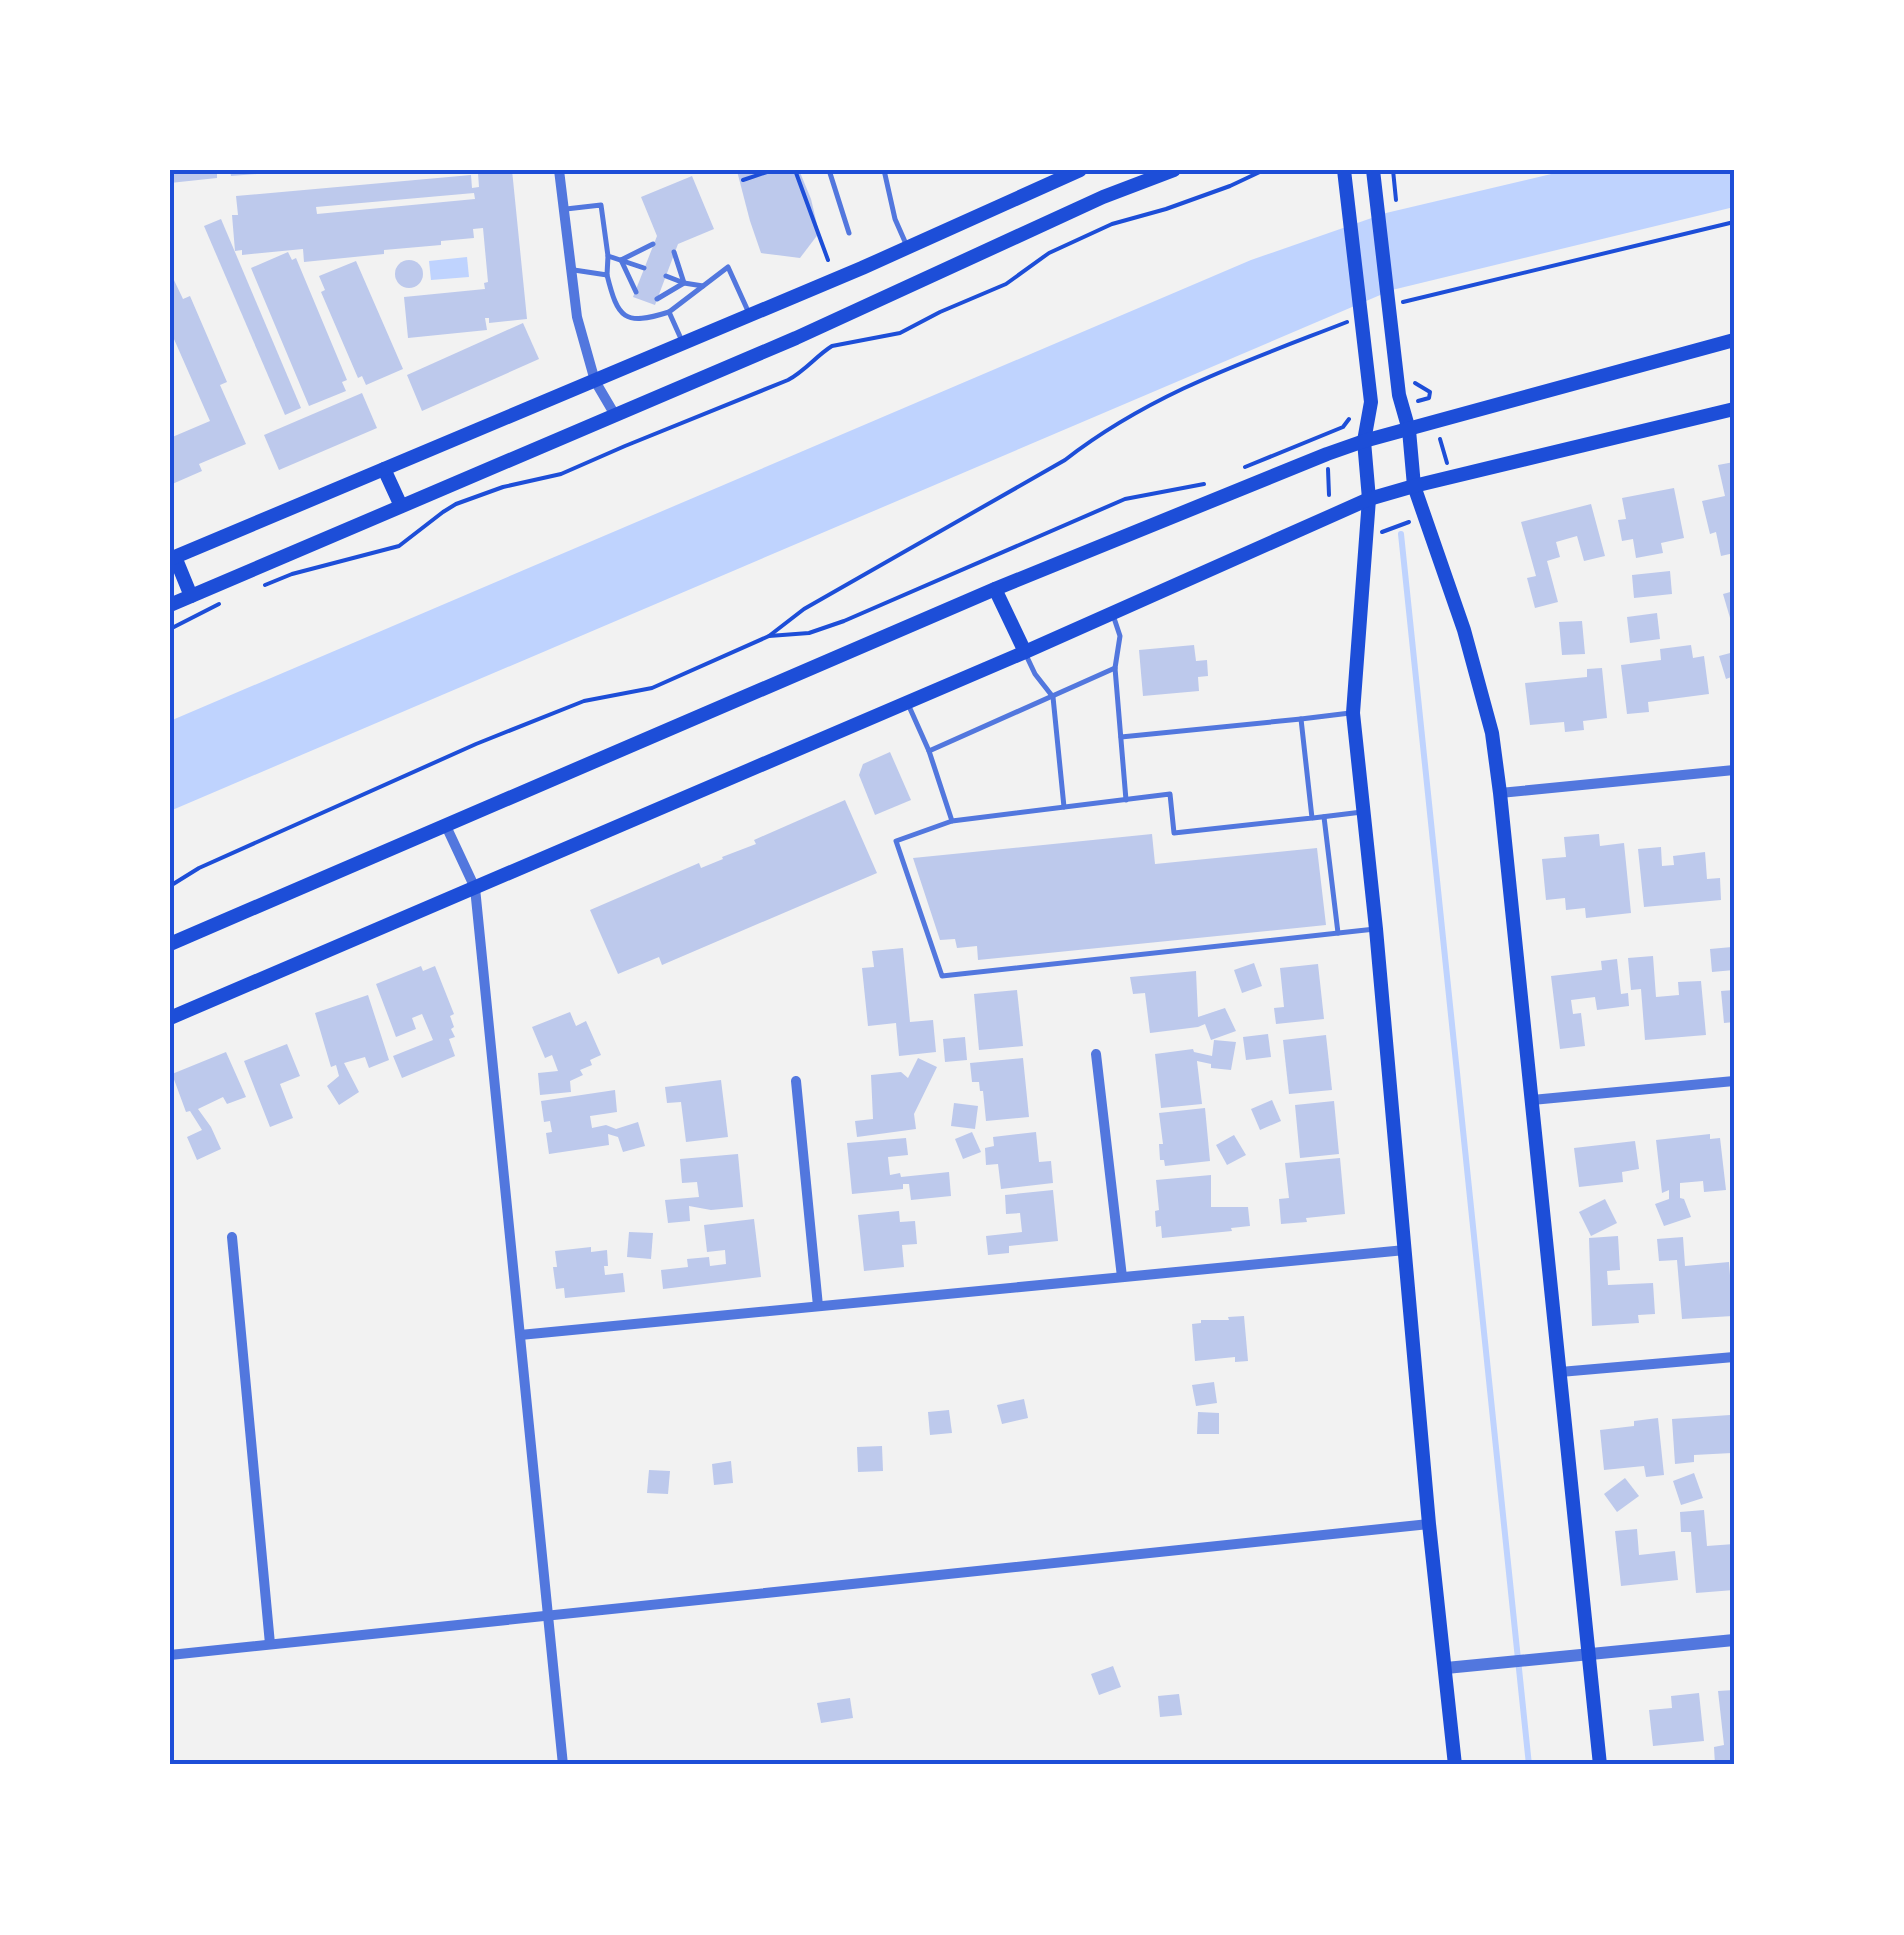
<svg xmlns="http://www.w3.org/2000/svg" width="1904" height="1935" font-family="'PT Sans Narrow',sans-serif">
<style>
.water{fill:#bfd3fe}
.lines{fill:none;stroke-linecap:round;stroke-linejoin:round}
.stream{stroke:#bfd3fe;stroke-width:6}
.building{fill:#bdc9ec;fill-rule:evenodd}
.path{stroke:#1d4ed8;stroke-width:4}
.service{stroke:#5277de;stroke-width:5}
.minor{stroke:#5277de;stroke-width:10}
.tertiary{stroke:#5277de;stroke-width:12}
.secondary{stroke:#1d4ed8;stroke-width:14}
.neatline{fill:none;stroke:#1d4ed8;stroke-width:4}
</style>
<rect width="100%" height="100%" fill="#f2f2f2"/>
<g class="water">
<path d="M1568 170H1734V207L1392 290 170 811V721L1251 260 1386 213Z"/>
<path d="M467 257 469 277 431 280 429 261Z"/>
</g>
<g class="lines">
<path class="stream" d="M1401 534 1529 1765"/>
</g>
<g class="building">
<path d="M170 170H217V178L170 183Z"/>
<path d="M230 170H269V173L231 176Z"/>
<path d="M512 170 527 319 489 323V318H485L487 330 408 338 404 297 485 289 484 283 488 282 483 228 473 229 474 238 441 241V245L384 250V254L304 262 303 249 242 255V250L235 251 232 215H238L236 196 471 175 472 188 479 187 478 173ZM474 193 475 199 317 214 316 207Z"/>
<path d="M799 170 811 199 819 233 800 258 761 253 750 221 737 171Z"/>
<path d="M692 176 714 229 678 244 655 305 633 297 657 236 641 197Z"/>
<path d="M221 219 301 408 285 415 204 226Z"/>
<path d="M288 252 292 260 296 258 347 380 342 382 346 391 309 406 251 268Z"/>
<circle cx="409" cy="274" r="14"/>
<path d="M356 261 403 369 366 385 362 376 358 378 321 292 325 290 319 276Z"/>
<path d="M173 278 183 299 190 296 227 382 220 385 246 444 199 464 202 471 170 485V438L210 421 170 330V279Z"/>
<path d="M523 323 539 359 422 411 407 375Z"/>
<path d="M362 393 377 428 279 470 264 435Z"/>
<path d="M1734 462V553L1721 556 1716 532 1710 534 1702 501 1725 496 1718 465Z"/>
<path d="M1674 488 1684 538 1661 543 1663 553 1636 558 1633 539 1622 541 1618 520 1626 519 1622 498Z"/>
<path d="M1591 504 1605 556 1584 561 1577 536 1556 542 1560 557 1547 561 1558 602 1535 608 1527 578 1536 576 1521 522Z"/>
<path d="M1670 571 1672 594 1634 598 1632 575Z"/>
<path d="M1734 591V628H1733L1723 594Z"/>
<path d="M1657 613 1660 639 1630 643 1627 617Z"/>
<path d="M1582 621 1585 654 1562 655 1559 622Z"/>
<path d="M1194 645 1196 661 1207 660 1208 676 1198 677 1199 691 1143 696 1139 650Z"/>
<path d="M1691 645 1693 658 1704 656 1709 694 1648 702 1649 712 1627 714 1621 665 1661 660 1660 649Z"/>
<path d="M1734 652V676L1726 679 1719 656Z"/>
<path d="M1602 668 1607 718 1583 721 1584 730 1565 732 1564 722 1530 725 1525 683 1587 677V669Z"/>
<path d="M890 752 911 800 875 815 859 775 863 764Z"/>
<path d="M845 800 877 873 662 965 659 957 618 974 590 910 699 863 701 868 723 859 722 857 756 844 754 840Z"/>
<path d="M1152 834 1155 864 1317 848 1326 925 978 960 977 946 957 948 955 939 940 940 913 858Z"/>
<path d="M1599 834 1600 846 1624 843 1631 913 1586 918 1585 908 1566 910 1565 898 1546 900 1542 859 1566 857 1564 837Z"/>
<path d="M1661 847 1662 866 1674 865 1673 856 1705 852 1707 879 1720 878 1721 900 1644 907 1638 849Z"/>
<path d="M1732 947 1734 970 1712 972 1710 949Z"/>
<path d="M903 948 910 1022 933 1020 936 1052 899 1056 896 1023 868 1026 862 968 874 967 872 951Z"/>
<path d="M1653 956 1656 997 1679 995 1678 982 1701 981 1706 1035 1645 1040 1641 989 1631 990 1628 958Z"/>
<path d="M1617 959 1621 994 1628 993 1629 1006 1597 1010 1595 997 1571 1000 1573 1014 1581 1013 1585 1046 1560 1049 1551 976 1602 970 1601 961Z"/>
<path d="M1254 963 1262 986 1242 993 1234 970Z"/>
<path d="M1318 964 1324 1019 1276 1024 1274 1008 1284 1007 1280 968Z"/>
<path d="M421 966 423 971 435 966 454 1014 450 1016 454 1027 451 1029 455 1037 449 1039 455 1056 402 1078 393 1056 433 1040 422 1014 412 1018 416 1029 396 1037 376 984Z"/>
<path d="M1196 971 1198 1017 1225 1008 1236 1031 1211 1040 1205 1024 1198 1027 1150 1033 1145 993 1133 994 1130 977Z"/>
<path d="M1017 990 1023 1046 979 1050 974 994Z"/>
<path d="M1734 990V1022L1724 1023 1721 991Z"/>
<path d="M368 995 389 1060 369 1068 365 1057 344 1063 359 1092 339 1105 327 1086 339 1076 336 1065 331 1067 315 1013Z"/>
<path d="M570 1012 576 1026 586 1021 601 1055 590 1060 592 1065 580 1070 583 1075 570 1081 571 1092 540 1095 538 1073 558 1071 552 1055 545 1058 532 1027Z"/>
<path d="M1268 1034 1271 1057 1246 1060 1243 1037Z"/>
<path d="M1326 1035 1332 1090 1289 1094 1283 1040Z"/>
<path d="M965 1037 967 1060 945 1062 943 1039Z"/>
<path d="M1214 1040 1236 1042 1231 1070 1211 1068V1064L1197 1061 1202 1104 1161 1108 1155 1054 1193 1049 1194 1052 1212 1056Z"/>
<path d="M287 1044 300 1076 280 1084 293 1118 270 1127 244 1061Z"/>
<path d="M226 1052 246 1097 227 1104 223 1097 198 1109 211 1127 221 1149 197 1160 187 1137 202 1130 190 1111 186 1112 172 1074Z"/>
<path d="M918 1058 937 1067 914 1114 916 1129 857 1137 855 1121 873 1119 871 1075 901 1072 908 1078Z"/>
<path d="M1023 1058 1029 1117 986 1121 983 1091H980L979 1082H972L970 1063Z"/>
<path d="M721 1080 728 1137 686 1142 681 1102 667 1103 665 1087Z"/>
<path d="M615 1090 617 1112 590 1116 592 1128 606 1125 616 1129 638 1122 645 1146 623 1152 618 1137 608 1134 609 1145 549 1154 546 1133 552 1132 550 1121 544 1122 541 1101Z"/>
<path d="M1272 1100 1281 1121 1260 1130 1251 1109Z"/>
<path d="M1334 1101 1339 1154 1300 1158 1295 1105Z"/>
<path d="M954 1103 978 1106 975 1129 951 1126Z"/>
<path d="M1205 1108 1210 1161 1165 1166 1164 1160H1160L1159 1144H1163L1159 1113Z"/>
<path d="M972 1132 981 1152 963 1159 955 1139Z"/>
<path d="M1036 1132 1039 1162 1051 1161 1053 1183 1001 1189 998 1164 986 1165 985 1148 994 1146 993 1137Z"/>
<path d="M1710 1134V1139L1720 1138 1726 1190 1704 1192 1703 1181 1680 1183V1198L1684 1199 1691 1217 1664 1226 1655 1204 1669 1199V1190L1662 1193 1656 1140Z"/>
<path d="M1234 1135 1246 1155 1227 1165 1216 1145Z"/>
<path d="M906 1138 908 1155 888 1157 890 1175 900 1173 901 1177 949 1172 951 1196 911 1200 909 1184H903V1189L852 1194 847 1143Z"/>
<path d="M1635 1141 1639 1169 1622 1172 1623 1182 1579 1187 1574 1148Z"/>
<path d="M738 1154 743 1207 711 1210 689 1206 690 1221 668 1223 665 1200 699 1197 697 1182 682 1183 680 1159Z"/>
<path d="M1340 1158 1345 1214 1306 1218 1307 1222 1281 1224 1279 1199 1289 1198 1285 1163Z"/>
<path d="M1211 1175V1207H1248L1250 1226 1231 1228 1232 1231 1162 1238 1161 1226 1156 1227 1155 1211 1159 1210 1156 1180Z"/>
<path d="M1053 1190 1058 1241 1009 1246V1253L988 1255 986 1236 1022 1232 1020 1213 1006 1214 1005 1195Z"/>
<path d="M1605 1199 1617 1223 1591 1236 1579 1212Z"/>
<path d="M899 1211 900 1222 915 1221 917 1244 902 1245 904 1267 864 1271 858 1215Z"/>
<path d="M754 1219 761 1277 663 1289 661 1270 688 1267 687 1259 709 1257 710 1266 726 1264 725 1250 707 1252 704 1225Z"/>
<path d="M629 1232 653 1233 651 1259 627 1257Z"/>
<path d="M1618 1236 1620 1270 1607 1271 1608 1285 1653 1283 1655 1314 1638 1315 1639 1323 1592 1326 1589 1238Z"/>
<path d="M1683 1237 1685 1266 1729 1262 1733 1316 1682 1319 1677 1260 1659 1261 1657 1239Z"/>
<path d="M591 1247V1252L607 1250 608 1266H604L605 1275 623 1273 625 1292 565 1298 564 1288 556 1289 553 1267H557L555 1251Z"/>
<path d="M1244 1316 1248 1361 1235 1362V1357L1195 1361 1192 1324 1201 1323V1320H1229L1228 1317Z"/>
<path d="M1214 1382 1217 1403 1196 1406 1192 1385Z"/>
<path d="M1024 1399 1028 1418 1002 1424 997 1405Z"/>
<path d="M949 1410 952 1433 930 1435 928 1412Z"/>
<path d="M1198 1412 1219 1413V1434H1197Z"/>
<path d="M1730 1415 1732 1453 1694 1455V1462L1675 1464 1672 1419Z"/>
<path d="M1658 1418 1664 1475 1646 1477 1644 1466 1604 1470 1600 1430 1634 1426V1421Z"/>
<path d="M882 1446 883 1471 858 1472 857 1447Z"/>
<path d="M731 1461 733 1483 714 1485 712 1464Z"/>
<path d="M649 1470 670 1471 668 1494 647 1493Z"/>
<path d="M1694 1473 1703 1498 1681 1505 1673 1481Z"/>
<path d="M1625 1478 1639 1496 1617 1512 1604 1494Z"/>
<path d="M1704 1510 1707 1546 1734 1544V1590L1696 1593 1691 1532H1681L1680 1512Z"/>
<path d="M1637 1529 1639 1555 1675 1551 1678 1580 1621 1586 1615 1531Z"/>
<path d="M1113 1666 1121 1687 1099 1695 1091 1674Z"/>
<path d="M1734 1690V1765H1715L1714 1747 1724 1745 1718 1691Z"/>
<path d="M1699 1693 1704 1741 1653 1746 1649 1710 1672 1708 1671 1696Z"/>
<path d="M1179 1694 1182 1715 1160 1717 1158 1696Z"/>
<path d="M850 1698 853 1718 821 1723 817 1703Z"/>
</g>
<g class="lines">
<g class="path">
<path d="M795 170 828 260"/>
<path d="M1393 170 1396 200"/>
<path d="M743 180 773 170"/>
<path d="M1403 302 1734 222"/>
<path d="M1415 383 1430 392 1429 398 1418 401"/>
<path d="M1440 439 1447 463"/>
<path d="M1245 467 1343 427 1349 419"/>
<path d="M1328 469 1329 495"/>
<path d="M1382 532 1409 522"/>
<path d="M265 585 292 574 399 546 443 512 456 504 503 487 561 474 625 446 788 380C805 371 816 356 832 346L900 333 940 312 1006 284 1049 253 1112 224 1166 209 1230 186 1264 170"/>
<path d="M170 629 219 604"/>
<path d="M769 636 804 609 1065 460C1151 393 1247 361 1347 322"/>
<path d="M170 886 199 868 476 744 584 701 652 688 769 636 809 633 844 621 1125 499 1204 484"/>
</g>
<g class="service">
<path d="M829 170 849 233"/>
<path d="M884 170 895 219 906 244"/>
<path d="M566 209 601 205 608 256 644 268"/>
<path d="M621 260 653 244"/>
<path d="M621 260 636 292"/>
<path d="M574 270 607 275 608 256"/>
<path d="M607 275C618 319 624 326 669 312"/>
<path d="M666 276 684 283 674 252"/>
<path d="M657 299 684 283 703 286"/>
<path d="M682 341 669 312 728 267 748 311"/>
<path d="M1113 615 1120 636 1115 668 1126 800"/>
<path d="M1026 655 1035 674 1053 697 1064 807"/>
<path d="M1115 668 929 751 952 821 1170 794 1174 833 1312 818 1301 719 1121 737"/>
<path d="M908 704 929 751"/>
<path d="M1301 719 1350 713"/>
<path d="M1324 817 1338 933"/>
<path d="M1313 818 1362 812"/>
<path d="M952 821 896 841 942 976 1375 929"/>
</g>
<g class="minor">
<path d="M559 170 577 317 595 381 615 415"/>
<path d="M1500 793 1734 770"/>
<path d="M446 826 475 888 563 1765"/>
<path d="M1096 1054 1122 1277"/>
<path d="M796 1081 818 1306"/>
<path d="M1532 1100 1734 1081"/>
<path d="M232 1237 270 1644"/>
<path d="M520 1335 1405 1250"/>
<path d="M1560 1372 1734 1357"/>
<path d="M170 1655 1429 1524"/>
</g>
<path class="tertiary" d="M1446 1668 1734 1640"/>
<g class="secondary">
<path d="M1344 170 1371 402 1364 441 1369 499 1353 713 1376 929 1429 1524 1455 1765"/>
<path d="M1373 170 1399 395 1409 430 1414 486 1464 630 1492 733 1500 793 1600 1765"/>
<path d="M384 469 401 506"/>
<path d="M175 557 191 596"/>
<path d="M170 559 862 268 1080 170"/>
<path d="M995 589 1025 652"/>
<path d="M170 605 796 338 1103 197 1174 170"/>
<path d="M170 944 995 589 1327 454 1364 441 1734 340"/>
<path d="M170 1018 1025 652 1369 499 1414 486 1734 409"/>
</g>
</g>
<rect width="1904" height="1935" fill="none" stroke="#ffffff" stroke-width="345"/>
<rect x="172" y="172" width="1560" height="1590" class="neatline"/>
</svg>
